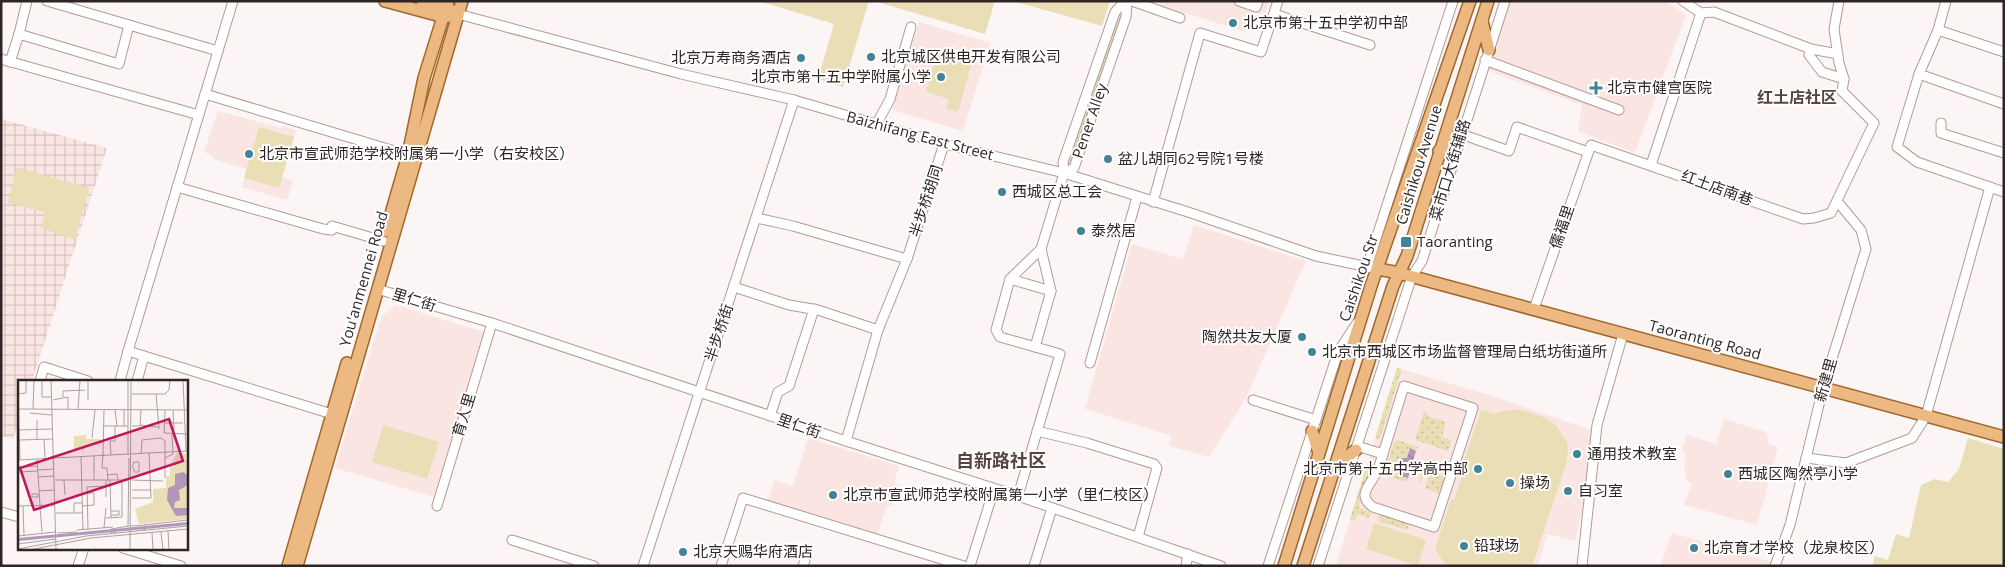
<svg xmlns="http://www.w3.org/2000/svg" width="2005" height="567" font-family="'Open Sans','Noto Sans SC',sans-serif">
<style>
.built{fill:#fae5e2}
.industrial{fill:url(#industrial-grid)}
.grass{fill:url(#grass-dots)}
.park{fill:#e9deb5}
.water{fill:url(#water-waves)}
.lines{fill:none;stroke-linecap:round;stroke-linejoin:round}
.minor-casing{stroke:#b29a96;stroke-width:11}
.major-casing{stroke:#a2672c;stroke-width:14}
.minor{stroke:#fff;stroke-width:9}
.major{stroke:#ecb983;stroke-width:11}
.poi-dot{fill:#428395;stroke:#fff;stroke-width:2}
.labels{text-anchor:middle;stroke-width:4;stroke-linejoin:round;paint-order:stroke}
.poi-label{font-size:15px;fill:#2e2524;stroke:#fff;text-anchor:start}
.street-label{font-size:15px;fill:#2e2524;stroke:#fff}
.neighbourhood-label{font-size:16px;font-weight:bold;fill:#594441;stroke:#fff}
.quarter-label{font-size:18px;font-weight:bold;fill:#594441;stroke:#fff}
.inset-road{fill:none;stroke:#a9a2a1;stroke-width:1}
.view{fill:#c2185b;fill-opacity:0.15;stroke:#c2185b;stroke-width:2.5}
.inset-edge{fill:none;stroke:#2e2524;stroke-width:2.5}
</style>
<defs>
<pattern id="industrial-grid" width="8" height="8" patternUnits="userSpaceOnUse" patternTransform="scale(1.25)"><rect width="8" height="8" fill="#fae5e2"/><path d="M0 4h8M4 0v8" fill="none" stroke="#d7c4c2"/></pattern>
<pattern id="grass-dots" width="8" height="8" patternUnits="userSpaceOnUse" patternTransform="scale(1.25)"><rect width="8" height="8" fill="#e9deb5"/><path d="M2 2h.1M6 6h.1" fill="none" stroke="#c8be9c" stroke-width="1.8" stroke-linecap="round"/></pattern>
<pattern id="water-waves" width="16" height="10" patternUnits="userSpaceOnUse" patternTransform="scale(1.25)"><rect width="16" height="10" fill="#b397ba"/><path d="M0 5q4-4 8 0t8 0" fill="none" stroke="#927b97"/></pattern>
</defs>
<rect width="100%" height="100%" fill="#fbf6f5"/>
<g class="built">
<path d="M1161 1H1269L1265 15 1251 11 1245 32 1160 5Z"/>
<path d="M1509 1H1666L1686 15 1635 153 1578 131 1582 105 1486 70Z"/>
<path d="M919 22 990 43 963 131 892 110Z"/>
<path d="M218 111 281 128 282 126 296 130 282 177 293 181 287 200 242 187 247 169 213 159V156L204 152Z"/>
<path d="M1194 225 1306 261 1246 398 1209 457 1169 446 1172 436 1085 409 1132 244 1183 259Z"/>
<path d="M396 305 484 332 434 497 335 468 381 317Z"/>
<path d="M1397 368 1486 394 1594 431 1588 487 1575 541 1547 534 1538 566 1336 565Z"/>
<path d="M1724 419 1766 432 1769 444 1778 447 1757 525 1684 505 1692 483 1687 481 1684 466 1686 457 1682 448 1687 435 1716 444Z"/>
<path d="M808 438 899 466 894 483 899 485 893 506 887 505 877 537 767 503 774 480 793 486Z"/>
<path d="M1672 533 1772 562 1771 566H1660Z"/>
</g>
<path class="industrial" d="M1 119 107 148 32 381H19V421L13 439 1 436Z"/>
<g class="grass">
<path d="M1127 1 1074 168 1064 173 1115 12Z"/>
<path d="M1397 368 1402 369 1380 439 1375 438Z"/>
<path d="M1424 412 1427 413V416L1446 422 1442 437 1452 440 1448 451 1415 440Z"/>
<path d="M1398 440 1418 447 1416 451 1410 449 1407 458 1404 457 1401 460 1405 465 1401 476 1408 478 1407 482 1387 476 1384 472 1394 442Z"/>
<path d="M1426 459 1439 463 1438 469 1451 473 1450 476 1429 469 1427 476 1423 475 1421 482 1419 481Z"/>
<path d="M1367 464 1372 465 1359 508 1371 512 1369 518 1357 514 1355 521 1350 519Z"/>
<path d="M1430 472 1449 478 1443 495 1425 488Z"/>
<path d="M1381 511 1404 519 1409 525 1407 530 1378 521Z"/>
</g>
<g class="park">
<path d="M759 1H869L843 87 818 79 834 24Z"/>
<path d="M874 1H995L985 34Z"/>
<path d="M1012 1H1110L1102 26Z"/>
<path d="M937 52 972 62 958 112 946 109 949 99 926 92Z"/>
<path d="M259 127 294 137 279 188 244 178Z"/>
<path d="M17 167 89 188 75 240 41 228 45 212 8 203Z"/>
<path d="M1481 410 1495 414 1503 411 1516 409 1532 413 1548 419 1557 427 1567 442 1568 449 1566 465 1532 566H1446L1435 549 1451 499 1454 500 1462 477 1459 475Z"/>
<path d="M383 425 439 442 427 479 372 462Z"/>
<path d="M1968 438 2004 449V566H1872L1875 556 1888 560 1896 534 1909 538 1921 485 1935 479 1948 482 1959 469Z"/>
<path d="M1374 523 1426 540 1418 566 1366 549Z"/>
</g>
<path class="water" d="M1410 448 1416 451 1408 478 1401 476 1405 465 1400 461 1402 458H1407Z"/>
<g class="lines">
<g class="minor-casing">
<g id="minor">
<path d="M47 1 218 51"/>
<path d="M1132 1 1180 18"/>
<path d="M1239 1 1256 7 1258 1"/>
<path d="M1683 1 1701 13 1714 12 1811 49 1838 54"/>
<path d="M1839 1 1834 29 1839 63 1844 79"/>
<path d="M1946 1 1938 30 1919 74 1897 147 1917 162 2004 192"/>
<path d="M458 14 681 74 794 100 944 144 1064 173 1191 213 1316 256 1378 269"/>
<path d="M1274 14 1370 45"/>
<path d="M1938 30 2004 52"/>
<path d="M19 34 27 1"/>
<path d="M1 59 199 115"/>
<path d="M1485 60 1619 110"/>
<path d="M10 62 19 34 119 64 129 25"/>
<path d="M1919 74 2004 104"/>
<path d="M205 94 408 155"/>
<path d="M1941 123V133L2004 153"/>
<path d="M876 125 890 99 911 27"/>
<path d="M1461 134 1509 151 1517 127 1588 152"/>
<path d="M1651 165 1701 13"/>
<path d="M1064 173 1074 168 1126 17 1127 1"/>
<path d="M177 187 323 229 332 230V226L383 241"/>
<path d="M1153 202 1200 33 1261 52 1278 1"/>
<path d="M757 218 793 226 907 259"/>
<path d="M1367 267 1453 1"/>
<path d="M1010 279 1051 291 1041 249"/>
<path d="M734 287 789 305 818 310 878 330"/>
<path d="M377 289 492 323 846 441 1018 496 1221 566"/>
<path d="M1534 309 1591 145 1803 219 1814 218 1831 213 1874 123 1842 91 1844 79 1822 72 1809 55 1811 49"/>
<path d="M1035 347 1051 291"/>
<path d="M144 356 332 414"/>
<path d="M1090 363 1137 197"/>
<path d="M40 381 44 367 88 381"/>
<path d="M120 381 128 351"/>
<path d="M137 381 144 356 128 351 233 1"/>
<path d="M1253 400 1316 420"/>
<path d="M770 416 778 392 789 386 814 309"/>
<path d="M1037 431 1087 443 1154 464 1157 468 1138 537"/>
<path d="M846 441 878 330 907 259 944 144"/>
<path d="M1357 446 1383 454 1404 386 1473 408 1434 527 1373 507C1356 495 1370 486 1376 473 1379 468 1381 460 1383 454"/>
<path d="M1806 458 1846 463 1912 438 1926 416 1990 187"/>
<path d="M1018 496 1060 354 1000 337 996 330 1010 279 1041 249 1064 173 1063 162 1115 12 1125 1"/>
<path d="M437 506 492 323"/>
<path d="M1 512 19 517"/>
<path d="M512 540 594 566"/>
<path d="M123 548 181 566"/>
<path d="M78 566 84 548"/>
<path d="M643 566 794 100"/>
<path d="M721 566 743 498 964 566"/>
<path d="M803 566 805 560"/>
<path d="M970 566 994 489"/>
<path d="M1034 566 1052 508"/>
<path d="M1186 566 1188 554"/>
<path d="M1268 566 1338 352 1357 323"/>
<path d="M1318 566 1412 276 1422 261 1505 1"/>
<path d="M1582 566 1597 425 1623 334"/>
<path d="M1775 566 1790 525 1823 388 1866 249 1861 230 1837 201"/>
</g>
</g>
<g class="major-casing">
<g id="major">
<path d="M385 1 444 17 449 16"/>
<path d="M422 1 451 10"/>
<path d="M1482 21 1489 50"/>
<path d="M1439 151 1461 134"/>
<path d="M386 231 408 155 424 78 448 1"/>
<path d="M1378 269 1399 273 2004 437"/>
<path d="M1312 431 1319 453"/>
<path d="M1336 465 1356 450"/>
<path d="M288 566 347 363"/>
<path d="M297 566 462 1"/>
<path d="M1284 566 1372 283 1470 1"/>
<path d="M1303 566 1393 286 1407 256 1488 1"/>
</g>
</g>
<use href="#minor" class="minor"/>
<use href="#major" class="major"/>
</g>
<g class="poi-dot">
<circle cx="1233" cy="23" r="5"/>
<circle cx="871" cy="57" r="5"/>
<circle cx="801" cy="58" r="5"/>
<circle cx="941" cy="77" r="5"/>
<path d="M1593.5 80.5h5v5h5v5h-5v5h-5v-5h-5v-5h5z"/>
<circle cx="249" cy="154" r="5"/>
<circle cx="1108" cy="159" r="5"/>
<circle cx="1002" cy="192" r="5"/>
<circle cx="1081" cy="231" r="5"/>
<rect x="1400" y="236" width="12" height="12" rx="2.5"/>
<circle cx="1302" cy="337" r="5"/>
<circle cx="1312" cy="352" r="5"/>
<circle cx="1577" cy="454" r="5"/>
<circle cx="1478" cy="469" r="5"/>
<circle cx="1728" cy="474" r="5"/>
<circle cx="1510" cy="483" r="5"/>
<circle cx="1568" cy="491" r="5"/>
<circle cx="833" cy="495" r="5"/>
<circle cx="1464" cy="546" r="5"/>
<circle cx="1694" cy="548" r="5"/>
<circle cx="683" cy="552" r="5"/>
</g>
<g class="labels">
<g class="poi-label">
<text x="1243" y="28">北京市第十五中学初中部</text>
<text x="881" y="62">北京城区供电开发有限公司</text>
<text x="791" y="63" text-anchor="end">北京万寿商务酒店</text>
<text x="931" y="82" text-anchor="end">北京市第十五中学附属小学</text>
<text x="1607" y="93">北京市健宫医院</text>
<text x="259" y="159">北京市宣武师范学校附属第一小学（右安校区）</text>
<text x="1118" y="164">盆儿胡同62号院1号楼</text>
<text x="1012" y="197">西城区总工会</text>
<text x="1091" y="236">泰然居</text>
<text x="1417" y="247">Taoranting</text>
<text x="1292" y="342" text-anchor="end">陶然共友大厦</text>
<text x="1322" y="357">北京市西城区市场监督管理局白纸坊街道所</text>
<text x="1587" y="459">通用技术教室</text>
<text x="1468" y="474" text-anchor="end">北京市第十五中学高中部</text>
<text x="1738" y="479">西城区陶然亭小学</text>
<text x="1520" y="488">操场</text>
<text x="1578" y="496">自习室</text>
<text x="843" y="500">北京市宣武师范学校附属第一小学（里仁校区）</text>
<text x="1474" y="551">铅球场</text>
<text x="1704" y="553">北京育才学校（龙泉校区）</text>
<text x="693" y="557">北京天赐华府酒店</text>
</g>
<g class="street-label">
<text transform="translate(1090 121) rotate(-71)" y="5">Pener Alley</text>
<text transform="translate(920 136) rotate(15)" y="5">Baizhifang East Street</text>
<text transform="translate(1419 165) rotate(-73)" y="5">Caishikou Avenue</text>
<text transform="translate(1450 170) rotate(-73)" y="5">菜市口大街辅路</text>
<text transform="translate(1717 188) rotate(20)" y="5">红土店南巷</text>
<text transform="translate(926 201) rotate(-72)" y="5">半步桥胡同</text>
<text transform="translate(1562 227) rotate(-71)" y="5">儒福里</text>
<text transform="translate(1359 278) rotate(-71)" y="5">Caishikou Str</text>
<text transform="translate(364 279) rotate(-74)" y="5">You'anmennei Road</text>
<text transform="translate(414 300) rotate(17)" y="5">里仁街</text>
<text transform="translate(719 333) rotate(-72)" y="5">半步桥街</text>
<text transform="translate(1705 340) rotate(15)" y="5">Taoranting Road</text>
<text transform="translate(1826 380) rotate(-74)" y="5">新建里</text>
<text transform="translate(464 415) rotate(-73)" y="5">育人里</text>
<text transform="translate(799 426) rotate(19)" y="5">里仁街</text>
</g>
<g class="neighbourhood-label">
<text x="1797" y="103">红土店社区</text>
</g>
<g class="quarter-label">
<text x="1001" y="467">自新路社区</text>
</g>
</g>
<g transform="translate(18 380)">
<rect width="170" height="170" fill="#fbf6f5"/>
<path d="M68 55V59H82L85 63 67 67 65 74 64 69 56 70V56ZM159 73 170 74V139L121 144 117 129 135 122V109L148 108V96H152V86Z" fill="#e9deb5"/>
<path d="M165 92 170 95V105L161 110 162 120 157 122 156 128H170V135L158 136 149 120 150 108 157 105V94ZM170 142V145L0 161V158Z" fill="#b397ba"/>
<path class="inset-road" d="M24 0V17H34M33 0 38 170M70 0V20M165 0 168 71M0 14 8 13V0M114 14H147L151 10 152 0M138 14 141 49M0 16 2 80M45 17V11L67 10M35 20 50 17V29M0 29 170 30M15 29 16 0M60 29 62 0M97 30 99 46M106 30V46M147 30 146 53 170 54M155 30 156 51M12 33 34 35M19 40V59M147 43H165M122 45 140 47M86 46H110M114 46H122L123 30M1 50 34 49M74 58 77 30M143 58 147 61V98M26 59 27 78M1 60 35 59M85 74 84 88H89L90 100M111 74 170 71M123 74 124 60 143 58M85 75 86 29M93 75 92 61H97V46M110 75V0M63 76 65 150M36 78 111 74M147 78 155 74 154 54M19 79 22 125M1 80 36 78M0 87 20 86M114 88 116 82H121V92H116V88M20 90 36 89M0 92 20 91M89 95 99 94 100 100M20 97 36 96M37 100H110M46 100 47 115M76 100V76M88 100V117M92 100 93 137M114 100 145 101M114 110H133M21 111 37 110M20 114V117H14V114H20M114 118H133L131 73M0 126 37 125M5 126 6 156M22 126 24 152M64 126 76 125V113H69M93 131H101V135H93M38 133H64M56 133V123H64M88 138 104 137V100M126 145 170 140M110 146 111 78M112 146 127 145 128 149 125 150M86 148 88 128M59 150 95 147M70 150 69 107 88 106M150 151 151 170M143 152 145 170M39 153 59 152M98 153H93V149L111 146M134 153 135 170M0 156 37 152M0 164 38 159M0 169 68 156 170 146M11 170 73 158 170 149M112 170 113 0"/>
<path class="view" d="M151 39 165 81 16 130 2 88Z"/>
<rect width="170" height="170" class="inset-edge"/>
</g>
<rect width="2005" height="567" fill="none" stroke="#2e2524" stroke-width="5"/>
</svg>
